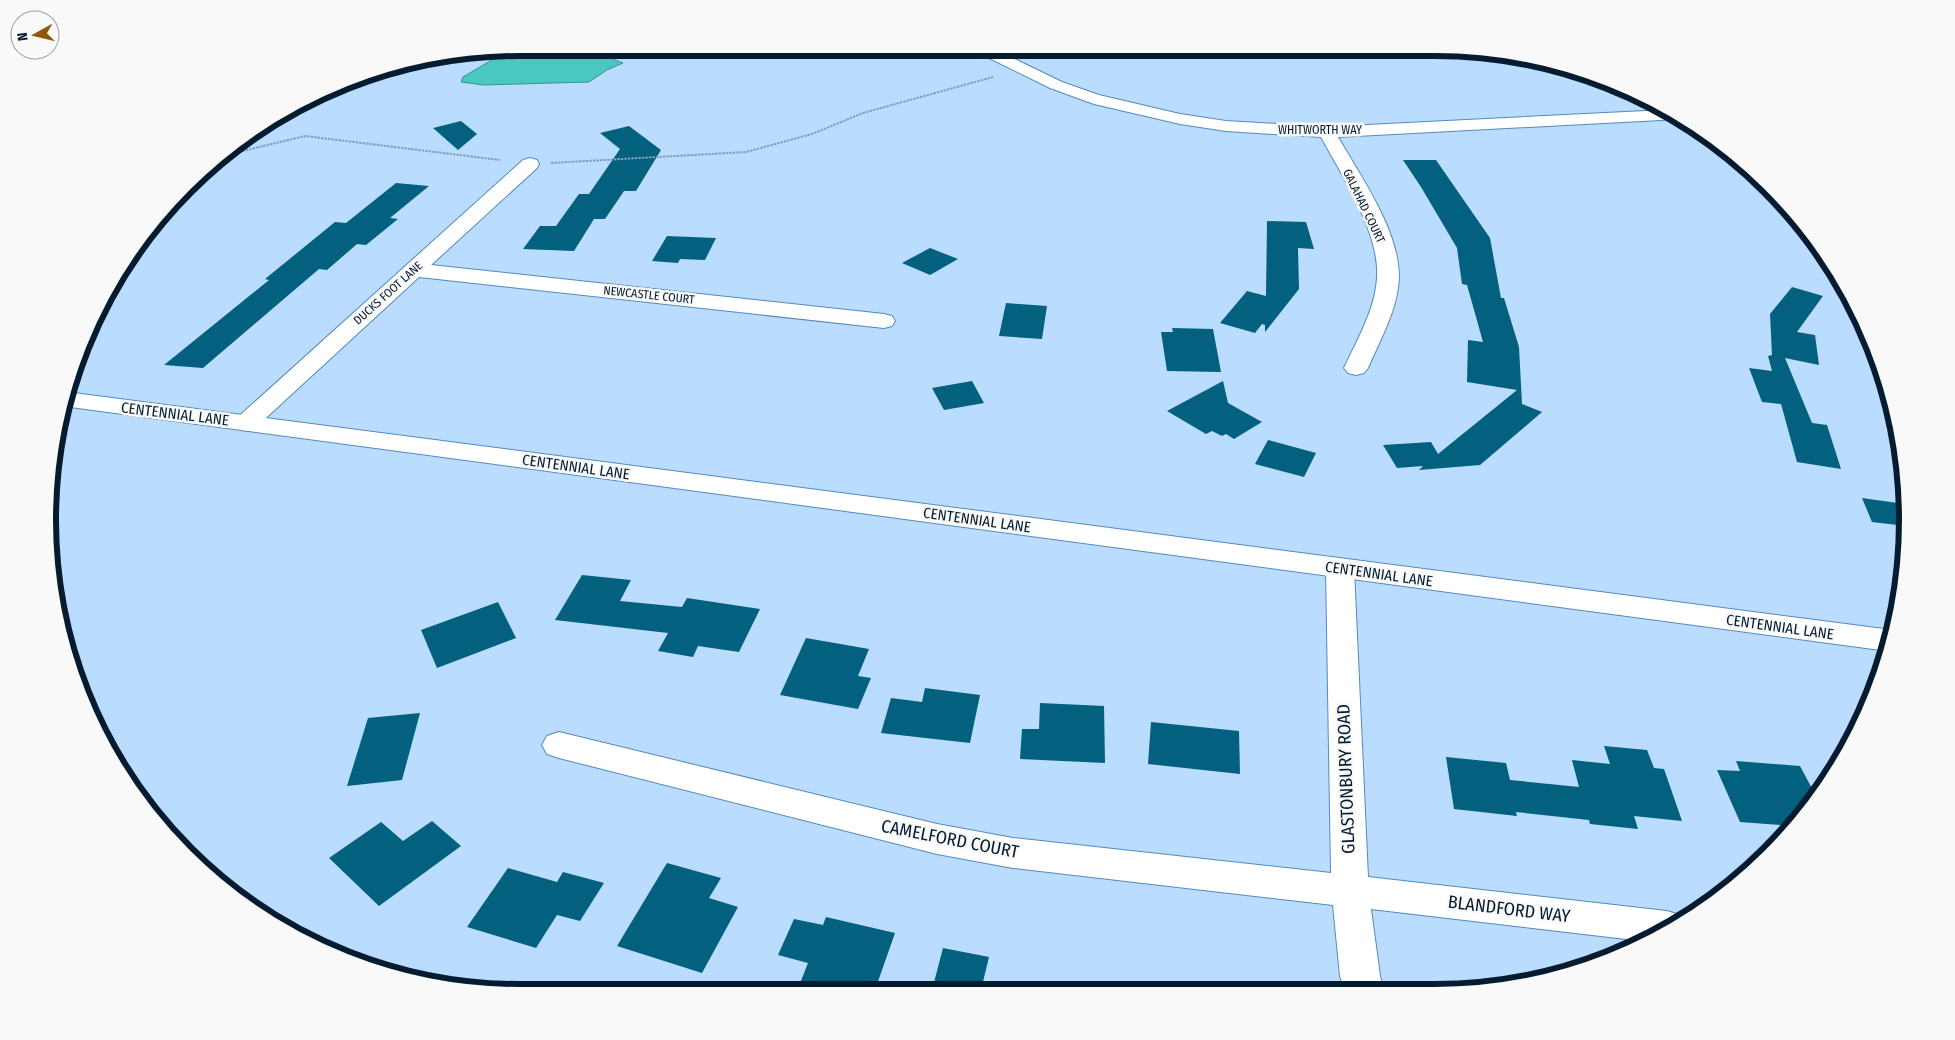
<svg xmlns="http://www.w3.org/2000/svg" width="1955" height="1040" font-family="'Fira Sans Condensed',sans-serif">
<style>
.water{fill:#4ac8bf;stroke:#359494}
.building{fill:#03607e}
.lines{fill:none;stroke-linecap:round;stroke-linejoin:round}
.street-casing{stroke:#538abe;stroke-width:2}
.secondary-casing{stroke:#538abe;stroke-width:2}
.path{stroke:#81a0bd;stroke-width:2;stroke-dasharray:2.5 1;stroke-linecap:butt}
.street{fill:#fff;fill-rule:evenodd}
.secondary{fill:#fff;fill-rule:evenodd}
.labels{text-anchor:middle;stroke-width:5;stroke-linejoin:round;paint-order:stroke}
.far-street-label{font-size:12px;fill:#051c30;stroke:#f9f9f9}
.street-label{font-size:15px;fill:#051c30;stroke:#f9f9f9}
.near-street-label{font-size:18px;fill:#051c30;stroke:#f9f9f9}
.rim{fill:none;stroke:#051c30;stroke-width:6}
</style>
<rect width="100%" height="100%" fill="#badcfe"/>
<path class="water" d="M520 48H583L623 63 607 70 589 82 484 85 461 82 463 77 505 52Z"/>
<g class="building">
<path d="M461 121 477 134 458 150 433 128Z"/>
<path d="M629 126 661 150 636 191H624L605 219H594L574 251 523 249 540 226H556L579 194H589L620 149 600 133Z"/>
<path d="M1403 160H1436L1490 238 1501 298H1504L1519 347 1522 404 1542 412 1480 465 1419 470 1423 466 1397 468 1383 445 1431 442 1438 454 1517 390 1467 382 1468 340 1483 342 1467 285 1462 284 1457 248 1421 187Z"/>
<path d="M396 183 429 186 390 218 398 219 366 245 357 244 327 270 319 269 203 368 164 365 269 280 265 279 335 222 346 223Z"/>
<path d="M1267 221 1306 222 1314 249 1298 248 1299 289 1265 332V325L1262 324 1255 333 1220 323 1247 291 1266 296Z"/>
<path d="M667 236 716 238 705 260 680 259 678 263 652 261Z"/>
<path d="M930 248 958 259 930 275 902 263Z"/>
<path d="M1792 287 1823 296 1797 332 1815 335 1819 365 1785 358 1812 423 1827 425 1841 469 1797 462 1781 404 1762 402 1749 368 1772 371 1768 356 1772 355 1770 314Z"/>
<path d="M1006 303 1047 306 1042 339 999 336Z"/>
<path d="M1172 328 1213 329 1221 372 1167 371 1161 332H1173Z"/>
<path d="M972 381 984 403 944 410 932 388Z"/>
<path d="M1223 381 1228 403 1262 422 1234 439 1226 434 1222 436 1212 431 1206 434 1167 411Z"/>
<path d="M1268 440 1316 453 1304 477 1255 464Z"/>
<path d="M1862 498 1905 504 1906 526 1872 522Z"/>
<path d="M582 575 631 580 620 601 682 607 687 598 760 609 739 652 698 646 693 657 658 651 668 633 555 620Z"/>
<path d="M498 602 516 638 437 668 421 630Z"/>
<path d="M806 638 869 649 858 676 871 678 858 709 780 695Z"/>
<path d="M925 688 980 695 970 743 881 733 891 698 922 702Z"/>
<path d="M1040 703 1104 706 1105 763 1020 759 1022 729H1039Z"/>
<path d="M420 713 402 780 347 786 368 718Z"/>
<path d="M1151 722 1239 731 1240 774 1148 764Z"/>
<path d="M1604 746 1647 750 1654 768 1664 769 1682 821 1634 816 1638 829 1590 824 1589 820 1516 812 1517 816 1454 809 1446 757 1506 763 1510 780 1579 787 1572 760 1610 764Z"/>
<path d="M1736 761 1800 766 1815 794 1794 826 1740 822 1717 770 1740 771Z"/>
<path d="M432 821 461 846 379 906 329 858 381 822 403 841Z"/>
<path d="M667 863 721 878 709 898 738 907 702 973 617 946Z"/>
<path d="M508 868 557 882 563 872 604 883 580 921 557 915 536 948 467 927Z"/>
<path d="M826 917 895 933 875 990H819L799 986 808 963 778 955 794 919 823 925Z"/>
<path d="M943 948 989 957 981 990H932Z"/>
</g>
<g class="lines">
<g class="street-casing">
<g id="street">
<path d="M972 48H992L1062 82 1099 95 1180 114 1226 121 1327 127 1666 110 1680 119 1338 137C1361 177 1399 230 1399 277 1398 309 1380 340 1368 368L1364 373 1356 375 1348 373 1344 368C1357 340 1375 310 1377 278 1380 232 1342 176 1321 137L1226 131 1180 124 1094 104 1050 88 975 51Z"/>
<path d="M530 158 537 160 539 164 537 168 431 265 884 314 892 316 895 321 892 326 884 328 419 277 255 428 246 431 237 428 233 423 237 418 523 160Z"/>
<path d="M1340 560 1350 562 1354 569 1368 877 1667 911 1680 915 1682 918 1643 941 1371 909 1380 976 1384 989H1344L1340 976 1333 905 1013 868 937 854 559 758 547 754 542 745 547 736 559 732 937 824 1013 838 1331 873 1326 569 1330 562Z"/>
</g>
</g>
<g class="secondary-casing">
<path id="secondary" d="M66 392 1892 630 1893 631 1888 651 63 406Z"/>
</g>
<g class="path">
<path d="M222 156 305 136 500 160"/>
<path d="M551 163 746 152 812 134 863 113 993 77"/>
</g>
<use href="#street" class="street"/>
<use href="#secondary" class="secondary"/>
</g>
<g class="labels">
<g class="far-street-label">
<text x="1320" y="134">WHITWORTH WAY</text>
<text transform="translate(1364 206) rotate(64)" y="4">GALAHAD COURT</text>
<text transform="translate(388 293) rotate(-42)" y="4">DUCKS FOOT LANE</text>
<text transform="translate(649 295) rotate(6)" y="4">NEWCASTLE COURT</text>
</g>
<g class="street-label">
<text transform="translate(175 414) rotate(7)" y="5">CENTENNIAL LANE</text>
<text transform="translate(576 467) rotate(8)" y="5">CENTENNIAL LANE</text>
<text transform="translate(977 520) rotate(8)" y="5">CENTENNIAL LANE</text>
<text transform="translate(1379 574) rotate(8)" y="5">CENTENNIAL LANE</text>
<text transform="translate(1780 627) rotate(8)" y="5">CENTENNIAL LANE</text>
</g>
<g class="near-street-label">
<text transform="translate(1346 779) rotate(-92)" y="6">GLASTONBURY ROAD</text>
<text transform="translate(950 839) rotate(11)" y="6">CAMELFORD COURT</text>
<text transform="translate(1509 909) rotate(7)" y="6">BLANDFORD WAY</text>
</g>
</g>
<path d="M0 0H1955V1040H0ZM520 56H1435A464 464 0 0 1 1899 520V520A464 464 0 0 1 1435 984H520A464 464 0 0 1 56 520V520A464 464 0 0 1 520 56Z" fill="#f9f9f9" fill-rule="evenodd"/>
<path class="rim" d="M520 56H1435A464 464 0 0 1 1899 520V520A464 464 0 0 1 1435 984H520A464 464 0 0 1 56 520V520A464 464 0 0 1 520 56Z"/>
<g transform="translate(35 35) rotate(262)"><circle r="24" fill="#f9f9f9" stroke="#97a1a9"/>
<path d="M0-4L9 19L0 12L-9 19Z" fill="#8e580b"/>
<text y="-8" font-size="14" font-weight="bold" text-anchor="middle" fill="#051c30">N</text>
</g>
</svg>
